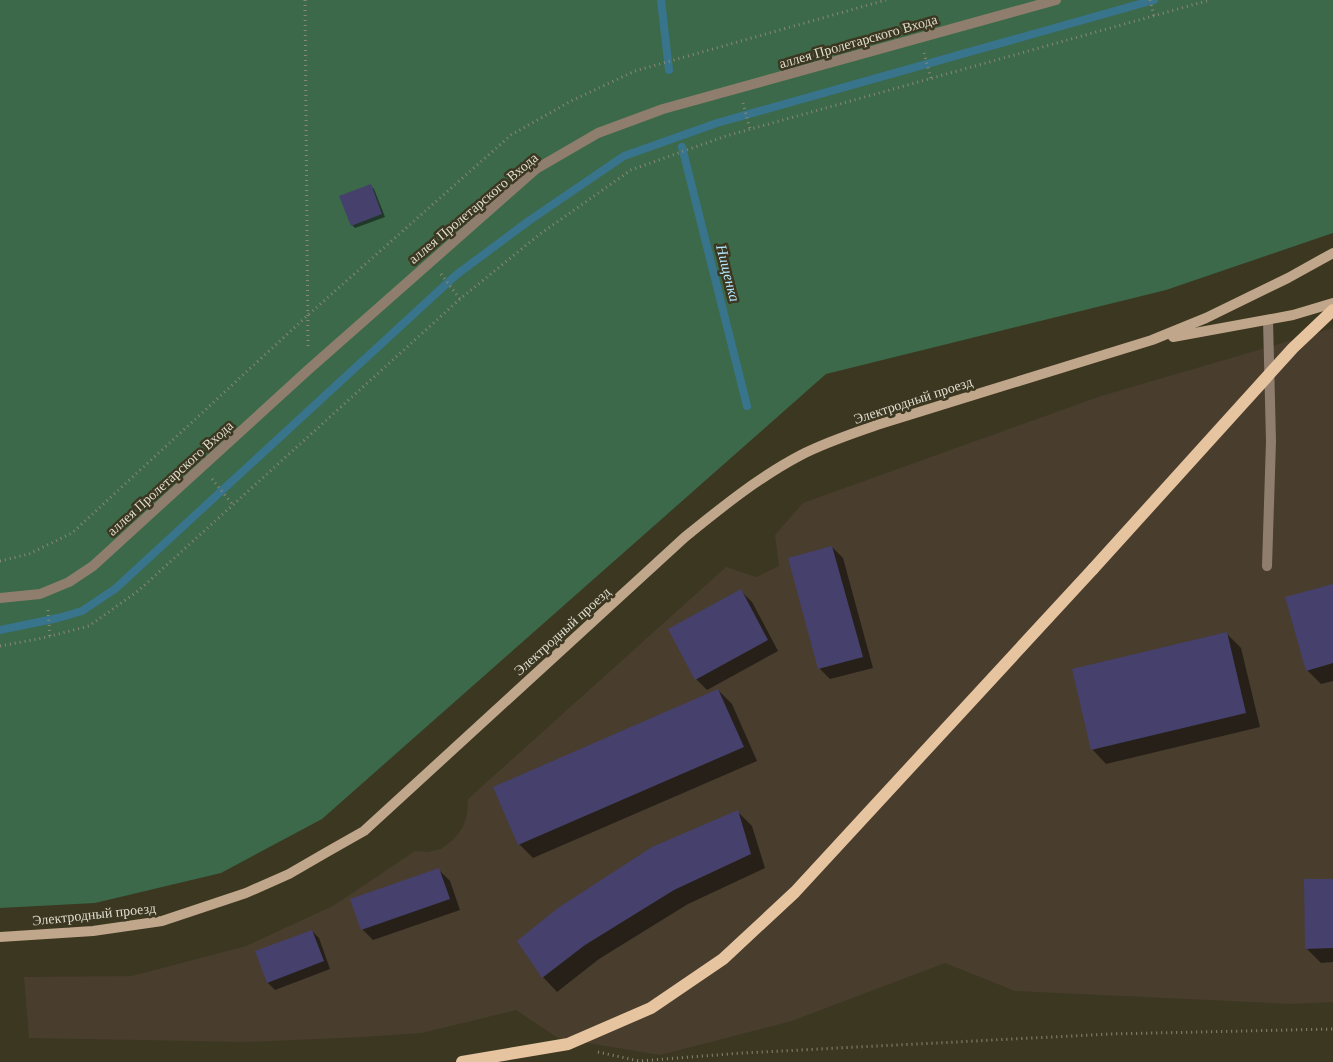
<svg xmlns="http://www.w3.org/2000/svg" width="1333" height="1062" font-family="Georgia,serif">
<style>
.industrial{fill:#493d2d}
.forest{fill:#3b6949}
.shadow{fill:#0007}
.lines{fill:none;stroke-linecap:round;stroke-linejoin:round}
.stream{stroke:#39748d;stroke-width:8}
.building{fill:#45416c}
.path{stroke:#8b8775;stroke-width:3;stroke-dasharray:1 4;stroke-linecap:butt}
.lane{stroke:#8f7e6d;stroke-width:10}
.street{stroke:#8f7e6d;stroke-width:10}
.secondary{stroke:#c0a68a;stroke-width:10}
.primary{stroke:#e7c4a0;stroke-width:12}
.primary-bridge{stroke:#e7c4a0;stroke-width:12}
.labels{text-anchor:middle;stroke-width:5;stroke-linejoin:round;paint-order:stroke}
.street-label{font-size:14px;fill:#dfddcf;stroke:#3c3721}
.water-label{font-size:15px;font-style:italic;fill:#b4e8ff;stroke:#3c3721}
</style>
<rect width="100%" height="100%" fill="#3c3721"/>
<path class="industrial" d="M1333 328V1002L1292 1004 1015 991 945 963 792 1021 660 1055 558 1038 516 1010 422 1033 363 1037 246 1042 29 1038 24 977 132 976 246 946 333 906 415 851 428 852 441 849 454 839 463 827 467 814 468 799 726 567 756 577 779 566 775 535 803 503 1101 396Z"/>
<path class="forest" d="M0 0H1333V233L1166 290 826 374 322 819 221 873 95 903 0 908Z"/>
<g class="shadow">
<path d="M370 185 374 189 385 217 355 228 352 225Z"/>
<path d="M832 547 843 558 873 668 830 679 820 669Z"/>
<path d="M1333 585V681L1321 684 1307 670Z"/>
<path d="M741 591 752 602 778 651 707 690 696 679Z"/>
<path d="M1227 634 1241 648 1260 727 1106 764 1092 749Z"/>
<path d="M718 690 732 704 757 761 533 858 519 844Z"/>
<path d="M737 811 752 826 765 868 688 904 599 959 557 992 543 977 518 941Z"/>
<path d="M439 870 450 881 460 910 373 940 362 929Z"/>
<path d="M1333 880V962L1321 963 1306 948Z"/>
<path d="M312 931 319 938 330 969 275 990 268 983 257 952Z"/>
</g>
<g class="lines">
<g class="stream">
<path d="M661 0 669 70"/>
<path d="M682 147 747 406"/>
<path d="M0 630 58 618 82 611 115 589 456 275 530 220 624 156 717 123 1154 0"/>
</g>
</g>
<g class="building">
<path d="M371 184 382 214 351 226 339 196Z"/>
<path d="M832 546 863 657 818 669 788 558Z"/>
<path d="M1333 584V663L1306 671 1285 597Z"/>
<path d="M741 589 768 640 695 680 668 629Z"/>
<path d="M1227 632 1246 713 1091 750 1072 669Z"/>
<path d="M718 689 744 747 518 845 493 787Z"/>
<path d="M738 810 751 854 674 890 585 945 542 978 517 941 558 908 652 847Z"/>
<path d="M439 868 450 899 361 930 350 899Z"/>
<path d="M1304 879H1333V948L1305 949Z"/>
<path d="M312 930 324 961 267 983 255 951Z"/>
</g>
<g class="lines">
<g class="path">
<path d="M305 0 308 347"/>
<path d="M1150 0 1154 16"/>
<path d="M924 53 931 79"/>
<path d="M743 103 750 129"/>
<path d="M441 274 460 299"/>
<path d="M212 479 233 505"/>
<path d="M0 561 29 554 72 533 308 315 511 135 571 101 635 71 886 0"/>
<path d="M48 610 50 637"/>
<path d="M0 646 43 638 89 626 138 591 460 299 540 234 631 170 726 136 1210 0"/>
<path d="M598 1052 639 1061 742 1053 1110 1034 1333 1029"/>
</g>
<path class="lane" d="M1267 566 1271 441 1268 320"/>
<path class="street" d="M0 598 40 594 69 582 93 566 308 370 536 169 598 133 663 109 1056 0"/>
<g class="secondary">
<path d="M1173 337 1293 315 1333 303"/>
<path d="M0 937 93 931 162 921 246 893 289 874 327 852 364 831 685 537C722 507 759 477 801 455 826 442 854 433 880 424L1152 340 1206 318 1288 278 1333 253"/>
</g>
<path class="primary" d="M462 1062 568 1044 651 1008 723 959 795 892 1093 569"/>
<path class="primary-bridge" d="M1093 569 1293 348 1333 310"/>
</g>
<g class="labels">
<g class="street-label">
<text transform="translate(858 41) rotate(-16)" y="5">аллея Пролетарского Входа</text>
<text transform="translate(473 208) rotate(-40)" y="5">аллея Пролетарского Входа</text>
<text transform="translate(913 400) rotate(-18)" y="5">Электродный проезд</text>
<text transform="translate(170 478) rotate(-42)" y="5">аллея Пролетарского Входа</text>
<text transform="translate(562 631) rotate(-42)" y="5">Электродный проезд</text>
<text transform="translate(94 914) rotate(-6)" y="5">Электродный проезд</text>
</g>
<g class="water-label">
<text transform="translate(728 273) rotate(76)" y="5">Нищенка</text>
</g>
</g>
</svg>
